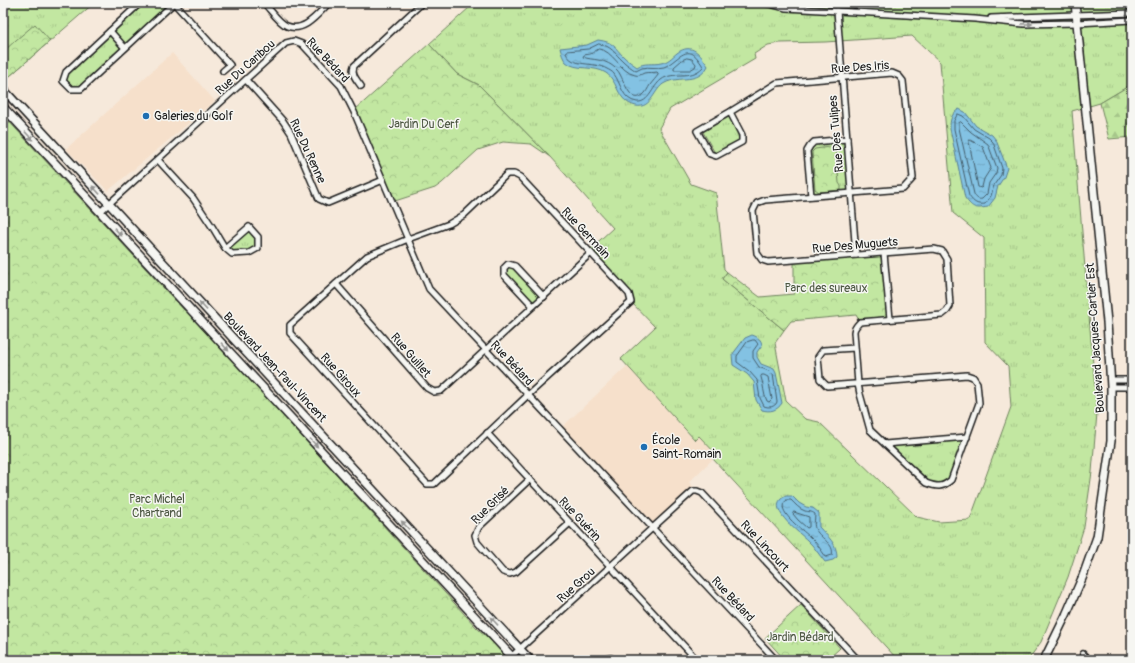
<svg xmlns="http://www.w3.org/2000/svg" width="1135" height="663" font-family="Pangolin,sans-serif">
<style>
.built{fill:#f6e0cb}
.grass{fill:url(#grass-tufts);stroke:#6f825e;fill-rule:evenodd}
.forest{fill:url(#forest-firs);stroke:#6f825e}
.park{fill:url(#park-crowns);stroke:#6f825e}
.water{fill:url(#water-ripples);stroke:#5a8093}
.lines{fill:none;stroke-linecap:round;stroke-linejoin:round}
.shore{stroke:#455e6c;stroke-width:1}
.street-casing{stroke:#1c1c1c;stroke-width:8}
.secondary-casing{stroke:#1c1c1c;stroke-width:10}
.street{stroke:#f6f6f2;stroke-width:5}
.secondary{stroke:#f6f6f2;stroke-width:7}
.oneway{fill:#949492}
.poi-dot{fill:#1f6fb2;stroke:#f6f6f2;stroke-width:1.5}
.labels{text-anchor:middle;stroke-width:3;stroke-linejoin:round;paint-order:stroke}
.street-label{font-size:12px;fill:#1c1c1c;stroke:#f6f6f2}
.poi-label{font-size:12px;fill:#1c1c1c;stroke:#f6f6f2;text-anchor:start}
.park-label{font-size:12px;fill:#4e5944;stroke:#f6f6f2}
</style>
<defs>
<pattern id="grass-tufts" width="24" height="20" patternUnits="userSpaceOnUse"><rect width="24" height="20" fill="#c2e7a1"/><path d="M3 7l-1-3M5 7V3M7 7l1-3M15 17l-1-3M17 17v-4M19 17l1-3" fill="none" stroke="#a6c68a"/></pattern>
<pattern id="forest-firs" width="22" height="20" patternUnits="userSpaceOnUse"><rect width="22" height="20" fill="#c2e7a1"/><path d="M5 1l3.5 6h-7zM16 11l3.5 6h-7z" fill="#a6c68a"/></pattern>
<pattern id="park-crowns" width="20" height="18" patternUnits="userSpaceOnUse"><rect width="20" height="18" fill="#c2e7a1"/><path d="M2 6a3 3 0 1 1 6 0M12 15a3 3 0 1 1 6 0" fill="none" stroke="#a6c68a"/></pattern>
<pattern id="water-ripples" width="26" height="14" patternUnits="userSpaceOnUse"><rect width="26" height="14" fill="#83c2e3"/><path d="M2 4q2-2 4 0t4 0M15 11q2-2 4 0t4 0" fill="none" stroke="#71a6c2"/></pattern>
</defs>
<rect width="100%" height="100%" fill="#f6e9db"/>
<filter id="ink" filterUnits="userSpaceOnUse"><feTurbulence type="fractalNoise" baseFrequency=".025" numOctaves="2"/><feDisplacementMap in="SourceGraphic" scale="8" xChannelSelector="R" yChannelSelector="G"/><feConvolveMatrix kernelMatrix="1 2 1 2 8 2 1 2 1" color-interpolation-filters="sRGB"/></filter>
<g filter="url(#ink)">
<g class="built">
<path d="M172 53 215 101 108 191 66 149Z"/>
<path d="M627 366 694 440 699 436 717 455 689 482 697 491H693L653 528 560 429Z"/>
</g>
<g class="grass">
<path d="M3 3H94L3 82Z"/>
<path d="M140 3H174L81 89H71L63 81 66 72Z"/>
<path d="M470 3H1132V84L1100 103 1072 111 1097 413 1092 472 1084 527 1068 577 1041 642 1028 660H898L713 459 717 455 699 436 695 440 621 359 655 327 631 302 629 294 588 251 613 228 550 157 479 85 457 74 429 44 470 7ZM912 36 940 62 953 213 984 238 985 342 1008 366 1011 407 970 520 939 522 917 517 819 422 805 419 786 401 775 343 784 330 722 279 727 272 724 269 716 193 691 184 659 128 670 109 755 59 754 54 768 45 780 43 825 42Z"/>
<path d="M729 117 738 135 739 140 715 153 703 132Z"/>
<path d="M847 139 851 193 811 196 807 151 814 142Z"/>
<path d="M249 227 258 237V248L249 253 232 254 225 248Z"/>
<path d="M508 264 515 266 544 297 533 306 504 275Z"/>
<path d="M967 437 951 480 945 486 926 483 885 444Z"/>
</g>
<path class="forest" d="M1132 84V137L1109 139 1100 103Z"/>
<g class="park">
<path d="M35 24 50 41 3 82V52L16 40Z"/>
<path d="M429 44 457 74 479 85 550 157 531 144 503 142 478 150 442 183 435 188 395 201 356 109Z"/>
<path d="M3 115 184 310 188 312 477 628 497 646 510 660H3Z"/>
<path d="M836 146 839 183 841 186V190L819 192 815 189 812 152 815 149Z"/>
<path d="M884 253 890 319 860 322 856 315 791 321 784 330 722 279 727 272 760 297 794 294V260Z"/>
<path d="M801 605 840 648 827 660H785L765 638Z"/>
</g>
<g class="water">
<path d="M598 40C614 42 614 47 624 57 628 61 633 64 637 67 644 62 653 65 661 63 668 62 672 57 677 53 692 42 700 54 708 66 698 85 680 75 665 83 654 88 652 109 636 106 616 101 619 82 606 73 594 65 576 71 566 62 563 59 561 52 560 48L587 45Z"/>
<path d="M959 109 965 112 976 126 992 135 996 140 1007 168 1004 177 998 186 995 198 988 207C976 209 973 209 965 198L950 129C950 120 951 114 959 109Z"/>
<path d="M752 335C758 337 761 339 762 345L757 352V357L761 364 774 369 776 373 782 403C777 411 770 412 762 410L756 400 754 382 747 374 733 365 732 355 745 338Z"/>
<path d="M786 496H792L799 503 806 507 813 508 819 513V527C828 537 837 543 837 557L833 560 825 562C819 555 814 546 807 540 800 533 769 511 781 499 782 498 784 497 786 496Z"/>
</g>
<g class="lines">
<g class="shore">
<path d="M599 44C612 46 614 53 623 61 627 65 632 68 636 71 638 70 640 69 642 68 649 66 657 69 664 67 676 62 687 43 698 59 700 62 702 64 703 67 690 81 674 70 661 80 652 87 649 103 637 102 622 100 621 83 614 74 613 72 609 70 607 69 594 61 572 68 566 53L567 51 588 49Z"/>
<path d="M599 49C613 50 620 72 635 75 639 76 640 75 644 73 648 72 653 73 657 72L658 73V75C656 78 653 81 650 85 648 88 646 93 643 95 629 106 623 75 617 70 613 65 605 61 598 60 593 59 588 59 583 57L584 55 590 54Z"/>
<path d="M687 58 692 59 696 64 695 67 690 70H674V67L682 60Z"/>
<path d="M958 114 963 116 974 129 989 138 993 142 1002 168 1001 175 994 185 991 196 985 204C977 205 974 203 969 196L954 129V121Z"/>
<path d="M961 122 971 132 988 144 997 168 996 173 989 183 987 194 982 199C978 200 976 198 974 194L959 128V123Z"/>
<path d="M970 140 983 147 991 168 984 179 982 187 981 188 978 187 969 142Z"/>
<path d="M753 340H755L758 344 753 351V358L759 367 771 372 773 374 777 402C775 407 769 408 764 406L760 398 757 380 749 371 737 362V356L747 342Z"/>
<path d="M762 375H764L768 377 772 399 769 402 767 401C763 394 764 385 761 377Z"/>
<path d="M787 500H791C795 504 799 509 805 511 809 512 811 511 815 514 815 519 813 526 816 530 821 539 835 544 832 555L826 557C821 550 816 542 810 537 803 530 772 509 787 500Z"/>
<path d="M794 512 809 517V527L807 528 798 520 793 514Z"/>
</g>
<g class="street-casing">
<g id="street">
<path d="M140 3 66 72 63 81 71 89H81L174 3"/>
<path d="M174 3 230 65 223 71"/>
<path d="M264 3C270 9 279 23 287 26 304 33 318 14 329 3"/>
<path d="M766 3 786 8 975 19 1024 24 1077 23 1132 20"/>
<path d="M837 11 856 255"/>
<path d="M991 18 1132 13"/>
<path d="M110 31 125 48"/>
<path d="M246 80 283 121 291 133 319 199 328 203 383 180"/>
<path d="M361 86C356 79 351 74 354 66L422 3"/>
<path d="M730 112 742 135V142L716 156 710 154 697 131 730 112 777 83 892 73 899 76 903 81 913 178 903 189 765 200 757 203 753 211 757 253 762 260 768 262 934 249 942 251 947 259 950 306 947 311 942 315 860 322C857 325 854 328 854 332L858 384 860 394 870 430 926 483C937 487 942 488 951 480L979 403 977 383 973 377 967 375 867 383 827 386 820 379 818 357 823 350 855 348"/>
<path d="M158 160 193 198 213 228 225 248 232 254 249 253 258 248V237L249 227 225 248"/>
<path d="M507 174H514L520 177 629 294 631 302 528 395 434 484H427L290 333V325L367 256 408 239 449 224 464 215Z"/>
<path d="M811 196 807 151 810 146 814 142 847 139"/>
<path d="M100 212 286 43 294 41 302 44 341 86 354 112 429 289 776 660"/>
<path d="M884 253 890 319"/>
<path d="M336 284 427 388 434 392 441 391 591 253"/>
<path d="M533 306 504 275V268L508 264 515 266 544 297"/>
<path d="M1111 380H1132"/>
<path d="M1111 387H1132"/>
<path d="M487 433 697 660"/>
<path d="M885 444 967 437"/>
<path d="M530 479 479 527 475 535 477 542 503 572 510 574 516 572 570 523"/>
<path d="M1083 654 1089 660"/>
<path d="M512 656 682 501 693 491H697L702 493 858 660"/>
<path d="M601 660 611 658 612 660"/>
</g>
</g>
<g class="secondary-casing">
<g id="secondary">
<path d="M3 89 530 660"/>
<path d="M3 107 515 660"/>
<path d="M1044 660 1066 615 1083 576 1097 537 1111 441V387L1107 322 1075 3"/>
</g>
</g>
<use href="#street" class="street"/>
<use href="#secondary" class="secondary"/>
</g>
<defs><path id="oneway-solid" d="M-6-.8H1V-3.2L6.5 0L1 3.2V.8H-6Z"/></defs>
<g class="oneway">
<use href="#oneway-solid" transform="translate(1027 24) rotate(1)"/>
<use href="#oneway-solid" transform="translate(29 136) rotate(47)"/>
<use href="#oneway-solid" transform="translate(96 190) rotate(-133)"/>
<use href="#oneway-solid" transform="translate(118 232) rotate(47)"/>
<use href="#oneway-solid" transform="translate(203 306) rotate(-133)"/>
<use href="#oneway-solid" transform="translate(225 347) rotate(47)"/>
<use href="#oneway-solid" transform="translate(314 443) rotate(47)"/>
<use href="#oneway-solid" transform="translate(405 525) rotate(-133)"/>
<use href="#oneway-solid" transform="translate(494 621) rotate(-133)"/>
</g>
</g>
<g class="poi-dot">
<circle cx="146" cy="116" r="4"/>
<circle cx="644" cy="447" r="4"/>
</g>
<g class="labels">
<g class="street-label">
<text transform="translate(328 60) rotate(47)" y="4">Rue Bédard</text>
<text transform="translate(245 67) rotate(-42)" y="4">Rue Du Caribou</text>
<text transform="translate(860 67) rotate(-4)" y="4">Rue Des Iris</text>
<text transform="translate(836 134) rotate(-95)" y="4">Rue Des Tulipes</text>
<text transform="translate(308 151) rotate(65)" y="4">Rue Du Renne</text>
<text transform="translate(586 233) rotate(47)" y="4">Rue Germain</text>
<text transform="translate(855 245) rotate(-5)" y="4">Rue Des Muguets</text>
<text transform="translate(1095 338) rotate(-94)" y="4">Boulevard Jacques-Cartier Est</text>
<text transform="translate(411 355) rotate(49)" y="4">Rue Guillet</text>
<text transform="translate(512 363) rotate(47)" y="4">Rue Bédard</text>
<text transform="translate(275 367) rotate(47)" y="4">Boulevard Jean-Paul-Vincent</text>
<text transform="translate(341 375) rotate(48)" y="4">Rue Giroux</text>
<text transform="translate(490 505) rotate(-45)" y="4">Rue Grisé</text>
<text transform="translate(580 519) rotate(47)" y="4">Rue Guérin</text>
<text transform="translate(765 546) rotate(47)" y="4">Rue Lincourt</text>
<text transform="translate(576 585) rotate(-42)" y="4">Rue Grou</text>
<text transform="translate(733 599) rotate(47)" y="4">Rue Bédard</text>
</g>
<g class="poi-label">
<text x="154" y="120">Galeries du Golf</text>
<text x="652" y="444">École<tspan x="652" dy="14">Saint-Romain</tspan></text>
</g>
<g class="park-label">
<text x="424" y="128">Jardin Du Cerf</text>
<text x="826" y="292">Parc des sureaux</text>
<text x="157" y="503">Parc Michel<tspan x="157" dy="14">Chartrand</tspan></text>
<text x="800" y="641">Jardin Bédard</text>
</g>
</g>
<rect width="1135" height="663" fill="none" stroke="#f6f6f2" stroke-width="16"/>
<rect x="8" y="8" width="1119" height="647" fill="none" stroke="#1c1c1c" stroke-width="1.5" filter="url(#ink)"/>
</svg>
